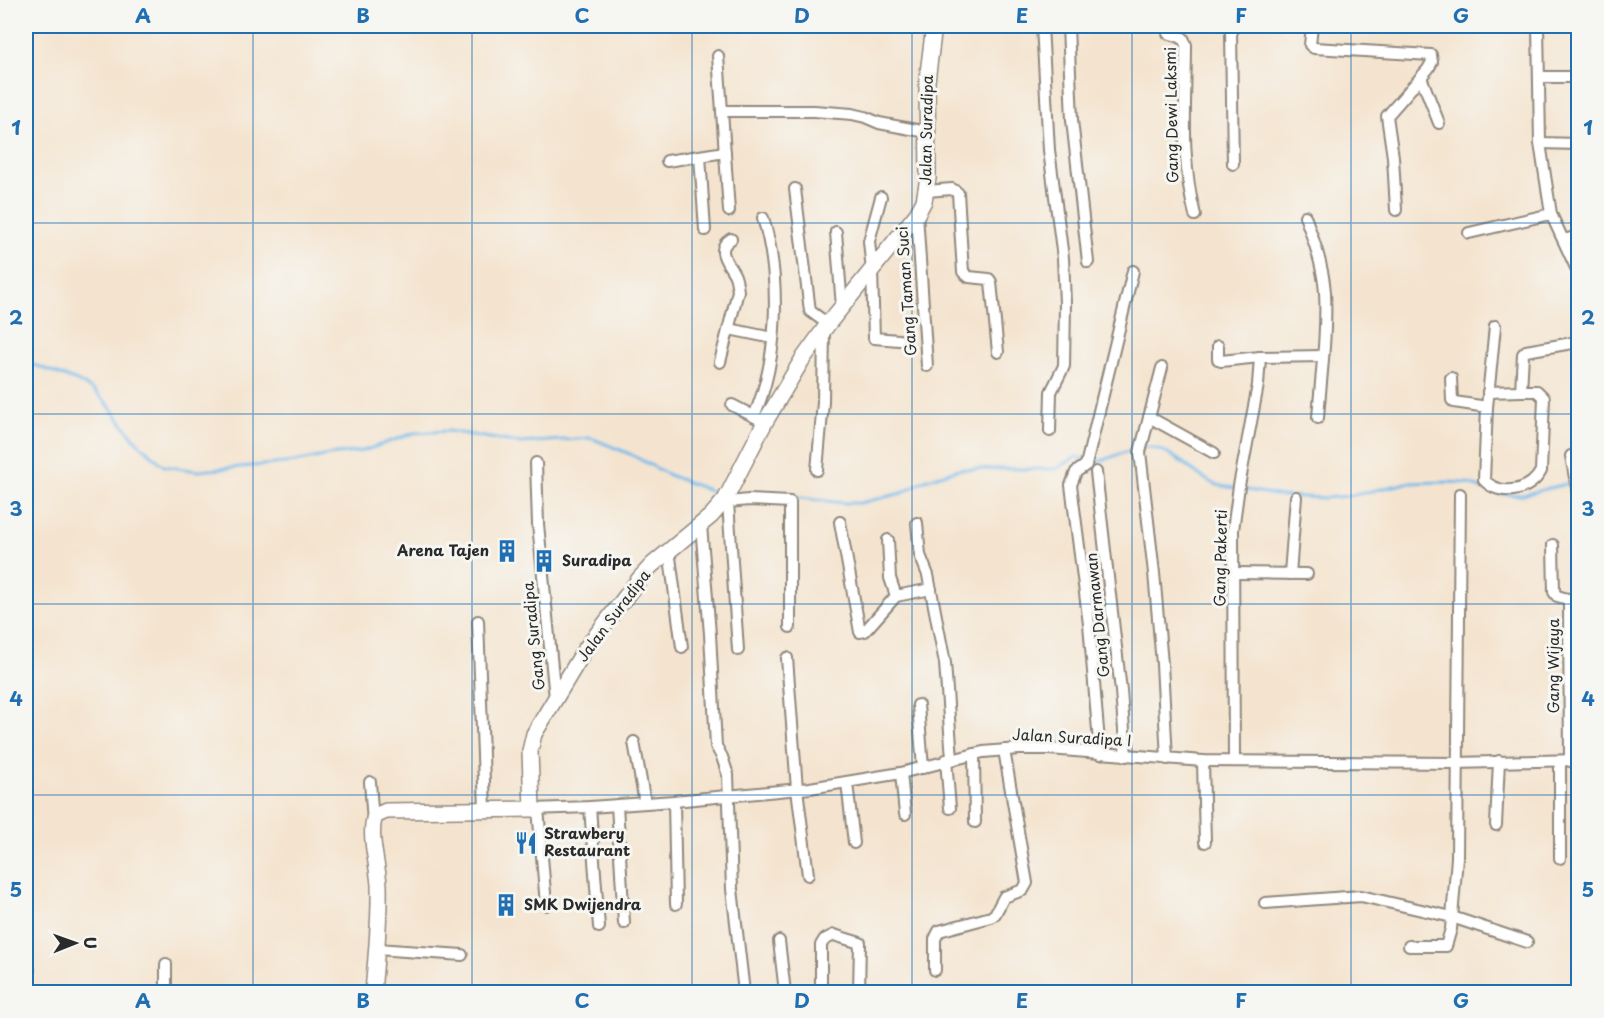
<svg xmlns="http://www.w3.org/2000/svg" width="1604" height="1018" font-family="'Playpen Sans',sans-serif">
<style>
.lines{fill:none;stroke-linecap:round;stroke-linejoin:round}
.stream{stroke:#73b9ea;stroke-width:3}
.street-casing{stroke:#90887d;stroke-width:14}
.secondary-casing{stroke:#90887d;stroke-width:18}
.street{stroke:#fff;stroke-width:10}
.secondary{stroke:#fff;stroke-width:15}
.grid{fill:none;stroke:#1f6fb2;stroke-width:1.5;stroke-opacity:0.55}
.labels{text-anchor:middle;stroke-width:6;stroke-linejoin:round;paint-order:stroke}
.street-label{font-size:15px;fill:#2b2b2b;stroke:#f6f6f2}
.poi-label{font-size:15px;font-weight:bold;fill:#2b2b2b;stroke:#f6f6f2;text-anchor:start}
.neatline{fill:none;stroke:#1f6fb2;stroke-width:2}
.grid-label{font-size:20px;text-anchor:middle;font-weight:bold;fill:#1f6fb2}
</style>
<rect width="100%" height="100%" fill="#f6f6f2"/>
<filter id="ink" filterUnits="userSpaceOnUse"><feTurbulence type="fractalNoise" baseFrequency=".0167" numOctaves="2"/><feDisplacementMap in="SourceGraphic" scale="12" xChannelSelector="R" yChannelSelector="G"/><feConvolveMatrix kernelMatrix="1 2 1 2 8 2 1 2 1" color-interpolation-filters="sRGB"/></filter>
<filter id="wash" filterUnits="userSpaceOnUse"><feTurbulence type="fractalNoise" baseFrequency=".008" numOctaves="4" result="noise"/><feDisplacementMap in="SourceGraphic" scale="24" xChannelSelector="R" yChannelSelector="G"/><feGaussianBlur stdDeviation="1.35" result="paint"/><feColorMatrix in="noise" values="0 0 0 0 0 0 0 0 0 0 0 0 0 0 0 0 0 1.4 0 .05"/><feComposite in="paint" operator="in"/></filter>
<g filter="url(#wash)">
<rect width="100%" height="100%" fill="#f4e4cf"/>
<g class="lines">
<g class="stream">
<path d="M26 362 77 381 93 390 105 401 137 442 164 466 198 471 295 462 329 455 363 451 414 433 448 431 520 443 591 438 630 454 669 475 713 492 723 494"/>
<path d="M1145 447C1172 448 1189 471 1212 483 1218 486 1227 487 1235 488"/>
<path d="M1091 460 1101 461 1139 447"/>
<path d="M1242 489 1281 496 1324 498 1349 496 1407 483 1444 482 1466 483 1492 492"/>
<path d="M1499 494 1522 495 1574 482"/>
<path d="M789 498H801L843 503H860L902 493 925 480 959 469H1056L1076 457 1085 459"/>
</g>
</g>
</g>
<g filter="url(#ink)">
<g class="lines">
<g class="street-casing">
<g id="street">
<path d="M1042 26 1049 150 1063 258 1065 303 1064 366 1051 392 1050 431"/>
<path d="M1068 26 1072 120 1088 262"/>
<path d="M1167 26 1168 33 1183 38 1186 45C1186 102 1180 158 1195 215"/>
<path d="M1312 26 1310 45 1314 48 1431 55 1432 62 1428 69 1387 116 1393 157 1396 210"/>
<path d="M1538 26 1540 143 1551 214 1578 272"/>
<path d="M718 56 722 111"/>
<path d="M1421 77 1439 123"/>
<path d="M1539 77H1578"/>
<path d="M1540 143 1578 144"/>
<path d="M700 156 705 230"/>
<path d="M667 161 725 152"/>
<path d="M1233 164 1231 32 1233 26"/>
<path d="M795 189 810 311 828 324"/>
<path d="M927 191 952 189 958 193 963 272 969 277 989 279 991 282 998 352"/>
<path d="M881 197 869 241 872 271 874 338 899 340"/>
<path d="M729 211 722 111H814L852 114 865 117 879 123 927 132"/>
<path d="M917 214 927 366"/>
<path d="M1305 216C1314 241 1323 266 1325 292 1327 334 1321 376 1318 418"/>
<path d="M836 232 842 307"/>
<path d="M1469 233 1551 214"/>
<path d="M1564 240 1578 236"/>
<path d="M1495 326 1487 407 1484 480C1500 497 1530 492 1541 471L1544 398 1537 391H1521L1523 354 1526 351 1578 342"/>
<path d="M729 329 773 338"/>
<path d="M1218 346V359L1221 361 1260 357 1323 356"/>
<path d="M720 362 738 291C737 286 737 281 735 276 730 264 713 250 731 239"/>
<path d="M1162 368 1140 452 1154 573 1162 664 1167 759"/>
<path d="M1451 378 1452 400 1454 402 1487 407"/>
<path d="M1488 392 1521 391"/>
<path d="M732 405 759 419"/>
<path d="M754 416C779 359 781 277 763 218"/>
<path d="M1149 417 1214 453"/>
<path d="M1571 456 1578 494"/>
<path d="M536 463 538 524 555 698"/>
<path d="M817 470 823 402 824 330"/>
<path d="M1096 472 1121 691 1126 756"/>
<path d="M840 522 860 632 865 631 896 596 931 589"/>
<path d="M917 523 920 555 928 575 945 663 952 759"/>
<path d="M701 525 710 634 716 746 722 757 728 775 732 889 744 992"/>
<path d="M888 540 890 578 896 596"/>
<path d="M1553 545 1554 592 1557 596 1568 599 1569 605 1570 761"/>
<path d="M669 550 682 647"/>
<path d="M1234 573 1307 574"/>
<path d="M1290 574 1296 497"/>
<path d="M478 621 485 809"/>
<path d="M738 650 728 502 749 500 790 502V627"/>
<path d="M787 658 797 789 808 875"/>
<path d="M918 705 923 768"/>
<path d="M634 742 645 803"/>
<path d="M974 754 975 822"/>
<path d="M1100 754 1089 624 1071 485 1076 472 1086 465 1133 271"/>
<path d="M946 760 950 808"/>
<path d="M1203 761 1205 842"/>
<path d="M1234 761 1233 530 1239 486 1258 385 1260 357"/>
<path d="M901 773 905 814"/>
<path d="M370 782 373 822"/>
<path d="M847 783 854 843"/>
<path d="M674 801 676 904"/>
<path d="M617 805 624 923"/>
<path d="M590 807 599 927"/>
<path d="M538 808 546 905"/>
<path d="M532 809 590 807 674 801 810 788 901 773 983 752 1019 749H1049L1203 761 1456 763 1578 760"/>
<path d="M1496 825 1499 761"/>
<path d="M1560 858V762"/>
<path d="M1265 903 1361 896 1452 917 1527 942"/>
<path d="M779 941 785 992"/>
<path d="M1409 946H1446L1451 929 1457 858 1460 494"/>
<path d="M377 949 462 955"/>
<path d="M166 964V992"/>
<path d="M935 970V939L939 931 991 917 995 914 1004 897 1023 890 1027 883 1004 750"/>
<path d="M26 987 29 969"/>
<path d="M821 992V945L824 940 834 935 860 943 859 992"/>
</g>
</g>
<g class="secondary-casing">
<path id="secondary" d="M373 992C376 957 380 921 379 885 378 865 368 834 375 816L386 811 532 809 530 751 534 734 584 651 640 578 652 565 711 516 725 500 765 422 802 360 828 324 917 214 924 201 928 178 927 81 934 26"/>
</g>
<use href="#street" class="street"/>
<use href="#secondary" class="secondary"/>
</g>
</g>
<path class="grid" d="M253 26V992M472 26V992M692 26V992M912 26V992M1132 26V992M1351 26V992M26 223H1578M26 414H1578M26 604H1578M26 795H1578"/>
<defs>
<g id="building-bare" transform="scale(1.8)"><path d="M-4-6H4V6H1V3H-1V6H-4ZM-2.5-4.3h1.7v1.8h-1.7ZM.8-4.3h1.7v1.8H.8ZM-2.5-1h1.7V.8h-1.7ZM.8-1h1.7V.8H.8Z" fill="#1f6fb2" stroke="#f6f6f2" stroke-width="2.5" paint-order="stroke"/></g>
<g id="restaurant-bare" transform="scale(1.8)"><path d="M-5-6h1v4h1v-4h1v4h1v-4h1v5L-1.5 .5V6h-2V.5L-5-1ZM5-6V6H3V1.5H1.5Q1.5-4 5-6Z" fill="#1f6fb2" stroke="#f6f6f2" stroke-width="2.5" paint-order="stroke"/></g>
</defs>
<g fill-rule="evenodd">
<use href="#building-bare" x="507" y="551"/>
<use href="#building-bare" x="544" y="561"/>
<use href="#restaurant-bare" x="526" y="843"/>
<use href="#building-bare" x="506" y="905"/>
</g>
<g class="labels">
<g class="street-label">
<text transform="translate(1172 115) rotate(-91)" y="5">Gang Dewi Laksmi</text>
<text transform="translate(927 130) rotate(-89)" y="5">Jalan Suradipa</text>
<text transform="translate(907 291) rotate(-94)" y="5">Gang Taman Suci</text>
<text transform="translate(1221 558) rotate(-89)" y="5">Gang Pakerti</text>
<text transform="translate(1098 615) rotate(-96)" y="5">Gang Darmawan</text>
<text transform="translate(614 616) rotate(-53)" y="5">Jalan Suradipa</text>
<text transform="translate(534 636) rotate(-96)" y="5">Gang Suradipa</text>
<text transform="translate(1554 666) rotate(-90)" y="5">Gang Wijaya</text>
<text transform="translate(1072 738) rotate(3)" y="5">Jalan Suradipa I</text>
</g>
<g class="poi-label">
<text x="489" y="556" text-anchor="end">Arena Tajen</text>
<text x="562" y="566">Suradipa</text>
<text x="544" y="839">Strawbery<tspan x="544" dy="17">Restaurant</tspan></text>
<text x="524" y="910">SMK Dwijendra</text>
</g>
</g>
<rect width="1604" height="1018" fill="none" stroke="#f6f6f2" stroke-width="66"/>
<g transform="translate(75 943) rotate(89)" stroke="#f6f6f2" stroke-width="4.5" paint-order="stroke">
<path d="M0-4.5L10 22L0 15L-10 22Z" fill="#2b2b2b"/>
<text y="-9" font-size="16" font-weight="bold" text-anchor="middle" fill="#2b2b2b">U</text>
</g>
<rect x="33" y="33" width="1538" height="952" class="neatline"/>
<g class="grid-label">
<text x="143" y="23">A</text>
<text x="363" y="23">B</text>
<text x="582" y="23">C</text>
<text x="802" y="23">D</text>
<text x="1022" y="23">E</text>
<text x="1241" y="23">F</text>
<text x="1461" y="23">G</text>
<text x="16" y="135">1</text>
<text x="1588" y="135">1</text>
<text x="16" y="325">2</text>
<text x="1588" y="325">2</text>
<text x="16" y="516">3</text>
<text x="1588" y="516">3</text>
<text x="16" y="706">4</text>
<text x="1588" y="706">4</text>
<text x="16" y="897">5</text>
<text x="1588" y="897">5</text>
<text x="143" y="1008">A</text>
<text x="363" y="1008">B</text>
<text x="582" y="1008">C</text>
<text x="802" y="1008">D</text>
<text x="1022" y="1008">E</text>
<text x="1241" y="1008">F</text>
<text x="1461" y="1008">G</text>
</g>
</svg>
